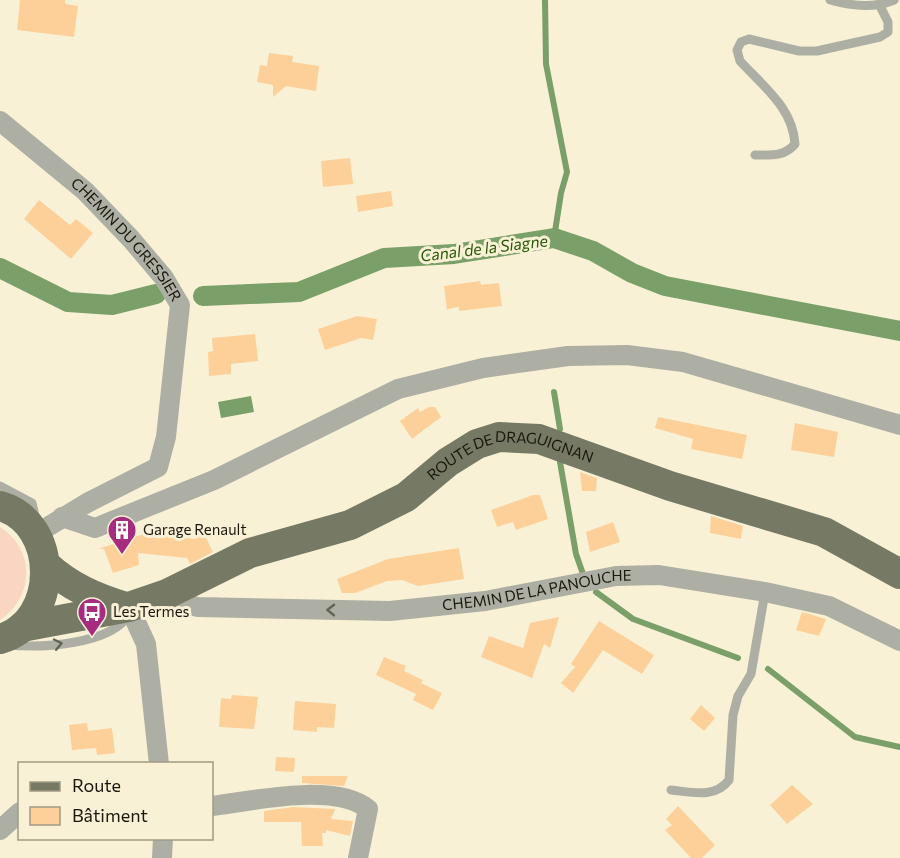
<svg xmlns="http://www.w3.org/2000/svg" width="900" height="858" font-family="Commissioner,sans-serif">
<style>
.green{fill:#fad5c1}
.water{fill:#7a9f69}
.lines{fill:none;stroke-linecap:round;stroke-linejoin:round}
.stream{stroke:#7a9f69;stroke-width:6}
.canal{stroke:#7a9f69;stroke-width:20}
.building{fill:#fdd099}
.service{stroke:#adafa4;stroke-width:9}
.minor{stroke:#adafa4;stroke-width:20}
.primary{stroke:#767964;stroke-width:30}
.oneway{stroke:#646358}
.labels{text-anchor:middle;stroke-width:6;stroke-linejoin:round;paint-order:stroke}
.street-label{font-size:15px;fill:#1a170d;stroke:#f9f1d5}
.poi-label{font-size:15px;fill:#1a170d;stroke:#f9f1d5;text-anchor:start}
.water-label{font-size:16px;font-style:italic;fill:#285708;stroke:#f9f1d5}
</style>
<rect width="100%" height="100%" fill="#f9f1d5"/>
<path class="green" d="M0 527C36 550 34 597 0 620Z"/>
<path class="water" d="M251 396 254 412 221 418 218 402Z"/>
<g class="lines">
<g class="stream">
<path d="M545 0 546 64 567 172 561 193 554 238"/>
<path d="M554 392 560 429"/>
<path d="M560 462 576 554 583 574"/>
<path d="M596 592 633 619 738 658"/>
<path d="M768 669 855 737 900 747"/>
</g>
<g class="canal">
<path d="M0 268 68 302 112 305 156 294"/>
<path d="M203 296 299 292 384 258 454 254 554 238 593 251 632 273 665 286 900 331"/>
</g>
</g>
<g class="building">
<path d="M20 0H65V4L78 6 74 37 17 30Z"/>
<path d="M269 53 293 56 292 62 319 66 316 91 286 86 273 97V85L257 82 260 65 267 66Z"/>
<path d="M350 158 353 184 323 187 321 161Z"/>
<path d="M391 191 393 206 358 212 356 196Z"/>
<path d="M39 200 70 225 76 219 93 233 71 259 24 219Z"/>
<path d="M480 281 481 285 499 283 502 306 459 311V307L447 309 444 286Z"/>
<path d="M357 316 377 319 373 340 361 338 325 350 318 329Z"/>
<path d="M255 334 258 361 231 364V374L209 376 208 352 213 351 212 338Z"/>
<path d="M429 407H435L441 417 412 439 400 421 418 408 420 412Z"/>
<path d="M658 417 747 435 742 459 691 449 693 439 655 428Z"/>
<path d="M795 423 838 432 834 457 791 450Z"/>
<path d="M580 472 597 478 596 491H582Z"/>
<path d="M533 495H540L548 519 516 530 513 522 497 527 491 510Z"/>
<path d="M711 516 743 526 741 539 710 533Z"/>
<path d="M613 522 620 542 590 552 586 532Z"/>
<path d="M153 531 173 533V537L195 539 204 534 213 552 190 564 187 558 138 553 139 565 113 573 104 549H98Z"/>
<path d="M459 548 464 579 418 586 402 580 387 581 355 593H342L337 579 388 559Z"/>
<path d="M802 612 826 619 819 636 796 630Z"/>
<path d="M559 617 550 648 544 644 532 678 481 657 489 636 523 648 530 623Z"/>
<path d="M599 621 654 655 642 674 603 650 573 693 561 683 575 667 571 664Z"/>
<path d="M384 657 406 666 404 671 423 680 421 683 442 693 433 710 413 700 416 694 376 675Z"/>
<path d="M232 695 258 697 254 729 219 727 221 698 231 699Z"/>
<path d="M295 701 336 704 334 728 317 727V732L293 730Z"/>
<path d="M701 705 715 718 704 731 690 719Z"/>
<path d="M87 723 88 731 112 728 115 753 97 755 96 748 72 750 69 725Z"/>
<path d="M276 757 295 758 294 772 275 771Z"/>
<path d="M302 776H348L344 786 302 783Z"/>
<path d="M792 785 813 804 787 824 770 805Z"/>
<path d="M678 806 715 845 702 858H691L665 830 672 825 666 819Z"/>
<path d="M293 807 335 809 331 819 353 821 350 836 326 830V833H322L323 846H302L301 822H264V811Z"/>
</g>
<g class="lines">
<g class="service">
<path d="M830 0C851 6 873 9 894 0"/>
<path d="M755 155C771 155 784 157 795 144 793 108 763 86 740 61L737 50 741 42 749 39 799 51H817L880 37 888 32V22L879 4"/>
<path d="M0 486 32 503 36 520"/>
<path d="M8 645C40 648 112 645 129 614"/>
<path d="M671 790C691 792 715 799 729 780L733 715 738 696 751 674 765 592"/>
</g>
<g class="minor">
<path id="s1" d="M0 121 85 191 131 239 164 278 180 305 166 437 158 467 87 503 36 534"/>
<path d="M62 517 95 528 214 480 398 389 483 368 568 356 627 355 683 362 900 425"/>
<path id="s2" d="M167 594 179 603 198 607 390 611 485 601 616 576 659 575 765 592 829 606 900 641"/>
<path d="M129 607 146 644 159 764"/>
<path d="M212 806C252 801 335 782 368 809L358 858"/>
<path d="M0 830 20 812"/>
<path d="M162 858 163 838"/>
</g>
<g class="primary">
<path d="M0 506C60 523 60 622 0 639"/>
<path d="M46 565C70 587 96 598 126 607"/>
<path id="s3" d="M22 627 129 607 167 594 250 553 350 525 406 497 448 462 477 444 499 437 539 439 670 486 824 532 900 574"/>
</g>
</g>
<defs><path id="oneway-chevron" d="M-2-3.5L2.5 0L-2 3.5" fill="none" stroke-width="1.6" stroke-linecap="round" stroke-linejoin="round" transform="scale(1.5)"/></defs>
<g class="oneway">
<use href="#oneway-chevron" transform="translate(331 610) rotate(-179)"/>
<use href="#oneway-chevron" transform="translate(58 644) rotate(-12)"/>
</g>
<defs>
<g id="building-pin" transform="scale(1.5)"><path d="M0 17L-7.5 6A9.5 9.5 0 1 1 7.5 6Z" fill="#a72b7e" stroke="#f9f1d5"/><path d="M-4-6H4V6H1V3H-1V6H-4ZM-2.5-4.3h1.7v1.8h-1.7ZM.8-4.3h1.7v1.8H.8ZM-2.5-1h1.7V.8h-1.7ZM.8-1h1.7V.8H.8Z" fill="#fff"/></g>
<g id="bus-pin" transform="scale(1.5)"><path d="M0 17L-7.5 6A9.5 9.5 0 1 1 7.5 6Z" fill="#a72b7e" stroke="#f9f1d5"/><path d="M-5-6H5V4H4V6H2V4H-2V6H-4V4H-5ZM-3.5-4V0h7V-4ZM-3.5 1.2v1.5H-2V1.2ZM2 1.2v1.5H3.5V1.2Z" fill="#fff"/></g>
</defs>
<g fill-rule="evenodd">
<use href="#building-pin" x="122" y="530"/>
<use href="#bus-pin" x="92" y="612"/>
</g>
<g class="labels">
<g class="street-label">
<text dy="5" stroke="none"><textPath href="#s1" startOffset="174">CHEMIN DU GRESSIER</textPath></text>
<text dy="5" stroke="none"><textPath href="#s3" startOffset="528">ROUTE DE DRAGUIGNAN</textPath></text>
<text dy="5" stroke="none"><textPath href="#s2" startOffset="375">CHEMIN DE LA PANOUCHE</textPath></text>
</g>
<g class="poi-label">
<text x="143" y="535">Garage Renault</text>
<text x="113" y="617">Les Termes</text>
</g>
<g class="water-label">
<text transform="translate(484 248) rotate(-7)" y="6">Canal de la Siagne</text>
</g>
</g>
<rect x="18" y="762" width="195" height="78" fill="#f9f1d5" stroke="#a09a85" stroke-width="1.5"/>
<rect x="30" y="782" width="30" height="9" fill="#767964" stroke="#a09a85" stroke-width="1.5"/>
<text x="72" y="792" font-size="18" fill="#1a170d">Route</text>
<rect x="30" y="807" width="30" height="18" fill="#fdd099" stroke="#a09a85" stroke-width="1.5"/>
<text x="72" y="822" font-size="18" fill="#1a170d">Bâtiment</text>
</svg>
